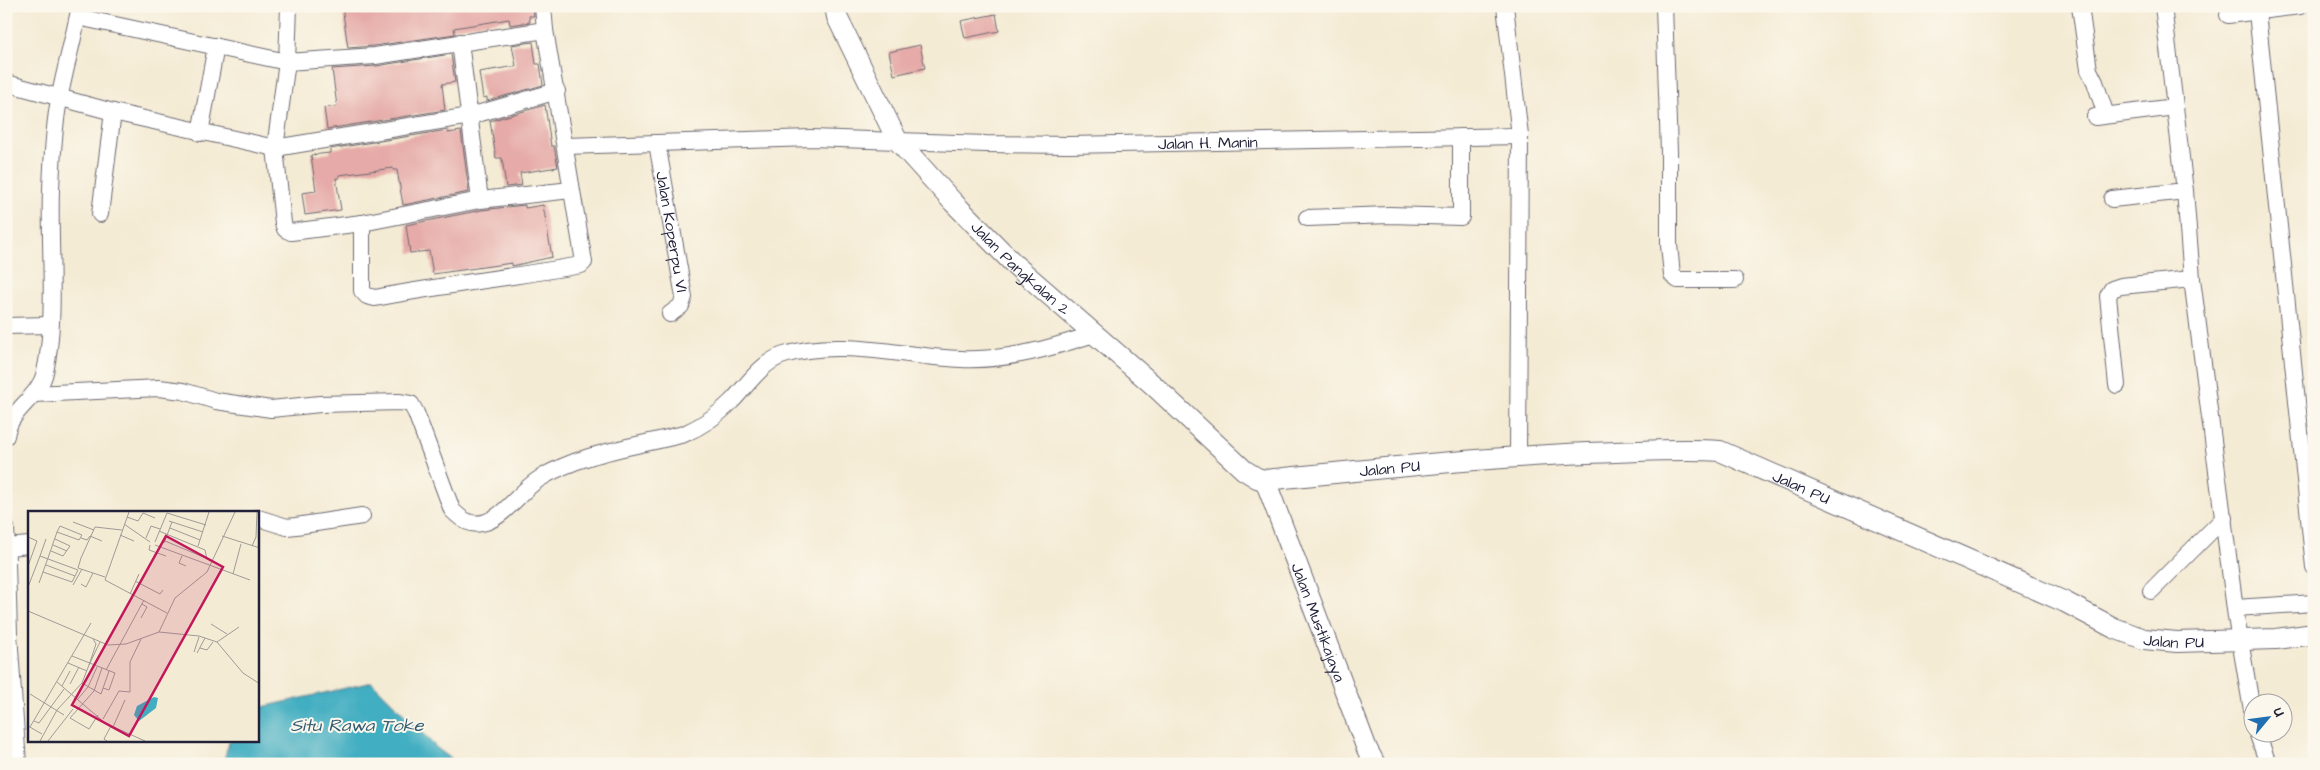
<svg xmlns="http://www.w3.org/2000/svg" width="2320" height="770" font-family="'Architects Daughter',sans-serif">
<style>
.water{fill:#43aec1;stroke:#32687e}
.building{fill:#e6aba8}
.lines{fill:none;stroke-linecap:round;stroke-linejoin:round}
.minor-casing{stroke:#6c6871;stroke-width:18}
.tertiary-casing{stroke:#6c6871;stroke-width:22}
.minor{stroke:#fff;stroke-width:16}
.tertiary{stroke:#fff;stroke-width:20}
.labels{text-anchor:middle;stroke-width:4;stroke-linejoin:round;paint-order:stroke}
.street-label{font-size:16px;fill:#22223b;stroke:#fbf7ec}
.water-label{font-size:18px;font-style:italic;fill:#2f5a71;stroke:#fbf7ec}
.inset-road{fill:none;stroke:#a09b97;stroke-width:1}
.view{fill:#c2185b;fill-opacity:0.15;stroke:#c2185b;stroke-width:2.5}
.inset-edge{fill:none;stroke:#22223b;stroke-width:2.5}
</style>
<rect width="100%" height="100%" fill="#fbf7ec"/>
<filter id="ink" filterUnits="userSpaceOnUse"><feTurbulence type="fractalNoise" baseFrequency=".02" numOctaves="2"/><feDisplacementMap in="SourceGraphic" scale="10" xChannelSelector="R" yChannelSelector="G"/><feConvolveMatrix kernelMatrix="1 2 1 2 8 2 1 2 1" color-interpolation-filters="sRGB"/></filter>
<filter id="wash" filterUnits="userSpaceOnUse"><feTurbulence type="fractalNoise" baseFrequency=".0096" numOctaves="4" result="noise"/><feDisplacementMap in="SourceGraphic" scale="20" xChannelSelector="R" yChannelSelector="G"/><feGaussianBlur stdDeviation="1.12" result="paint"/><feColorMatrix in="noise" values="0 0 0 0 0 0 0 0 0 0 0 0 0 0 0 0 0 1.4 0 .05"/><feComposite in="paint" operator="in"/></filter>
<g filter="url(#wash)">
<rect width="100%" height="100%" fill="#f4ebd4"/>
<path class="water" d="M372 682 437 748 458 764H223L229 741H258V708Z"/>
<g id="blocks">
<g class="building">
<path d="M342 6H533L534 16H529L530 22 510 25 509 19 454 28 455 34 374 46 348 48Z"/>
<path d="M996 14 999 31 965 38 961 21Z"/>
<path d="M533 42 536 64H540L543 85 487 101V97L483 98 479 72 516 66 512 45Z"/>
<path d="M920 45 925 68 894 75 889 52Z"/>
<path d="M451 54 455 82 442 84 445 110 327 129 324 108 337 106 332 69 376 66Z"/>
<path d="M545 105 551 146H554L558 167 520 173 522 185 506 187 502 158H496L490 121Z"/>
<path d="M448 130V133L461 131 469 192 403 205 397 170H393V168L339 175V178H336L341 210 305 215 302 193 316 191 311 155 330 153V149Z"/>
<path d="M525 205V208L543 205 552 257 512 266V263L433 274 429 251 410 253 406 225 482 210Z"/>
</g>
</g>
</g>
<g filter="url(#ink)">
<use href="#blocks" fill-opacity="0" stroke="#6c6871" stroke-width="1"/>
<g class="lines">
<g class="minor-casing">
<g id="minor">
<path d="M289 6 287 62 275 148 283 223 285 229 291 232 362 223 480 200 571 190"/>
<path d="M1505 6 1520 136 1518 456"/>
<path d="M1664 6 1669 152V245L1672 275 1678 280H1735"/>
<path d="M2080 6 2089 70 2095 82 2106 115"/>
<path d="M2163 6 2185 191 2192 279 2236 617 2252 710"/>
<path d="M2257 12 2314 567"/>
<path d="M2228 15 2300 6"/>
<path d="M78 17 287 62 375 56 545 30"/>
<path d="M460 42 480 200"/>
<path d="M6 83 113 112 275 148 470 116 557 91"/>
<path d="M2095 117 2175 107"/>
<path d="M200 133 216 46"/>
<path id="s1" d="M657 143 684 297 681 306 670 314"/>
<path id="s2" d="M566 146 811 138 986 144 1069 145 1520 136"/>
<path d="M2112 199 2185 191"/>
<path d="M100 214 113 112"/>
<path d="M1307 218 1389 215 1461 217V137"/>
<path d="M362 223V291L367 296 375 298C444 285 513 277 581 265L584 262 545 30 543 6"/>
<path d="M6 326 50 325"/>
<path d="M2117 385 2108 296 2112 289 2121 286 2192 279"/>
<path d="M34 394 159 388 183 391 216 401 271 409 320 404 400 402 411 404 416 413 452 510C462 520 471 527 486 522 506 515 520 491 539 479 583 452 635 447 684 434 702 426 717 416 731 402 747 386 761 362 784 355 841 338 903 357 961 359 1007 361 1051 348 1094 334"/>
<path d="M6 436C10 408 39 399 45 372 57 318 49 247 51 190 52 161 54 123 60 95 66 65 74 36 80 6"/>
<path d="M258 518 287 527 296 526 362 516"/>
<path d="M6 527 9 634 18 764"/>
<path d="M8 547 29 545"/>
<path d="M2151 591 2224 518"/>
<path d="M2235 608 2314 603"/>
<path d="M2257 732 2268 764"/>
</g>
</g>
<g class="tertiary-casing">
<g id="tertiary">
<path id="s3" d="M835 6 837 17 897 140 953 202 1015 265 1152 384 1244 470 1257 478 1265 480C1373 469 1480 458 1587 453 1632 452 1676 448 1720 451L2065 602 2114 628 2144 639 2177 642 2276 639 2314 634"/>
<path id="s4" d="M1265 480 1367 749 1375 764"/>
</g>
</g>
<use href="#minor" class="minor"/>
<use href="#tertiary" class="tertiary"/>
</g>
</g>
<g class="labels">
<g class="street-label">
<text dy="6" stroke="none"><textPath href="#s2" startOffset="642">Jalan H. Manin</textPath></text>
<text dy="6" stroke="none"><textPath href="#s1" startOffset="90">Jalan Koperpu VI</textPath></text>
<text dy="6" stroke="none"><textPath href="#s3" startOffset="326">Jalan Pangkalan 2</textPath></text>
<text dy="6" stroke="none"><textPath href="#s3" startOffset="776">Jalan PU</textPath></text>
<text dy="6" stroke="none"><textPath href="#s3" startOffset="1196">Jalan PU</textPath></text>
<text dy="6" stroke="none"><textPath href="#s4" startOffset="152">Jalan Mustikajaya</textPath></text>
<text dy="6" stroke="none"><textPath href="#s3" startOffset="1601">Jalan PU</textPath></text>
</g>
<g class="water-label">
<text x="357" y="731">Situ Rawa Toke</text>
</g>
</g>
<g transform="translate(28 511)">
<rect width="231" height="231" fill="#f4ebd4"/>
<path d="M126 186 130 187 128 197 111 210 106 204 109 195Z" fill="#43aec1"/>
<path class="inset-road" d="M101 1 77 69 139 102M99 6 110 10 115 2 127 7M141 10 175 21M45 11 66 19M96 13 122 31M142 17 172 29M131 20 177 39 179 48M92 24 106 30M194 25 232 37M0 26 9 30 0 55M53 27 59 29 62 25 74 30M118 27 123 15 132 18M137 30 185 50M127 31 139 2 178 14M136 32 144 11M25 34 39 40M122 34 121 39 138 45M127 34 222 69M170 35 181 1M224 35 228 26 229 1M23 40 35 45 42 35 27 28M12 45 18 28M154 45 151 52 158 55M18 54 47 65M205 63 213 33M77 66 50 57 53 47 67 16 94 19M107 70 132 83 135 79M11 72 20 47 29 21 32 15 54 24 51 29 29 21M53 73 58 76 65 62M45 74 54 58M0 76 12 45 50 59 44 71 15 61M102 83 111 63M0 100 80 134 98 133 131 121M113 107 119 96 114 93M183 113 199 123M131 121 147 87 179 61 207 1M131 121 171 125 189 131 211 116M65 128 68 133 61 154 72 131M189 131 215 162 232 173M172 137 179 139 185 131M166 141 171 126M169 142 177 127M44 145 87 162 81 179 75 177M40 152 59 160M78 159 116 89M29 171 77 212 117 230M54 172 73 183 81 160M42 173 51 156M34 175 42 160M2 183 36 204M49 189 60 176 69 156M70 204 61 218 42 207 66 180 74 157M75 208 91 180 102 181V151L113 128M6 210 11 212 36 178M0 215 14 223M2 216 63 112M85 216 97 189M12 230 29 199 54 172 61 154M20 230 45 198M79 230 76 228 83 215"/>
<path class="view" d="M138 25 195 56 101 225 44 194Z"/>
<rect width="231" height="231" class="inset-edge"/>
</g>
<rect width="2320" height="770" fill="none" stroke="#fbf7ec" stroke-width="25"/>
<g transform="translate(2268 718) rotate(61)"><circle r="24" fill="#fbf7ec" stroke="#a4a2a5"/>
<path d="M0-4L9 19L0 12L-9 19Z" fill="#1f6fb2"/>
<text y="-8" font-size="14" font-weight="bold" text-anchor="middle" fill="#22223b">U</text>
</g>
</svg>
